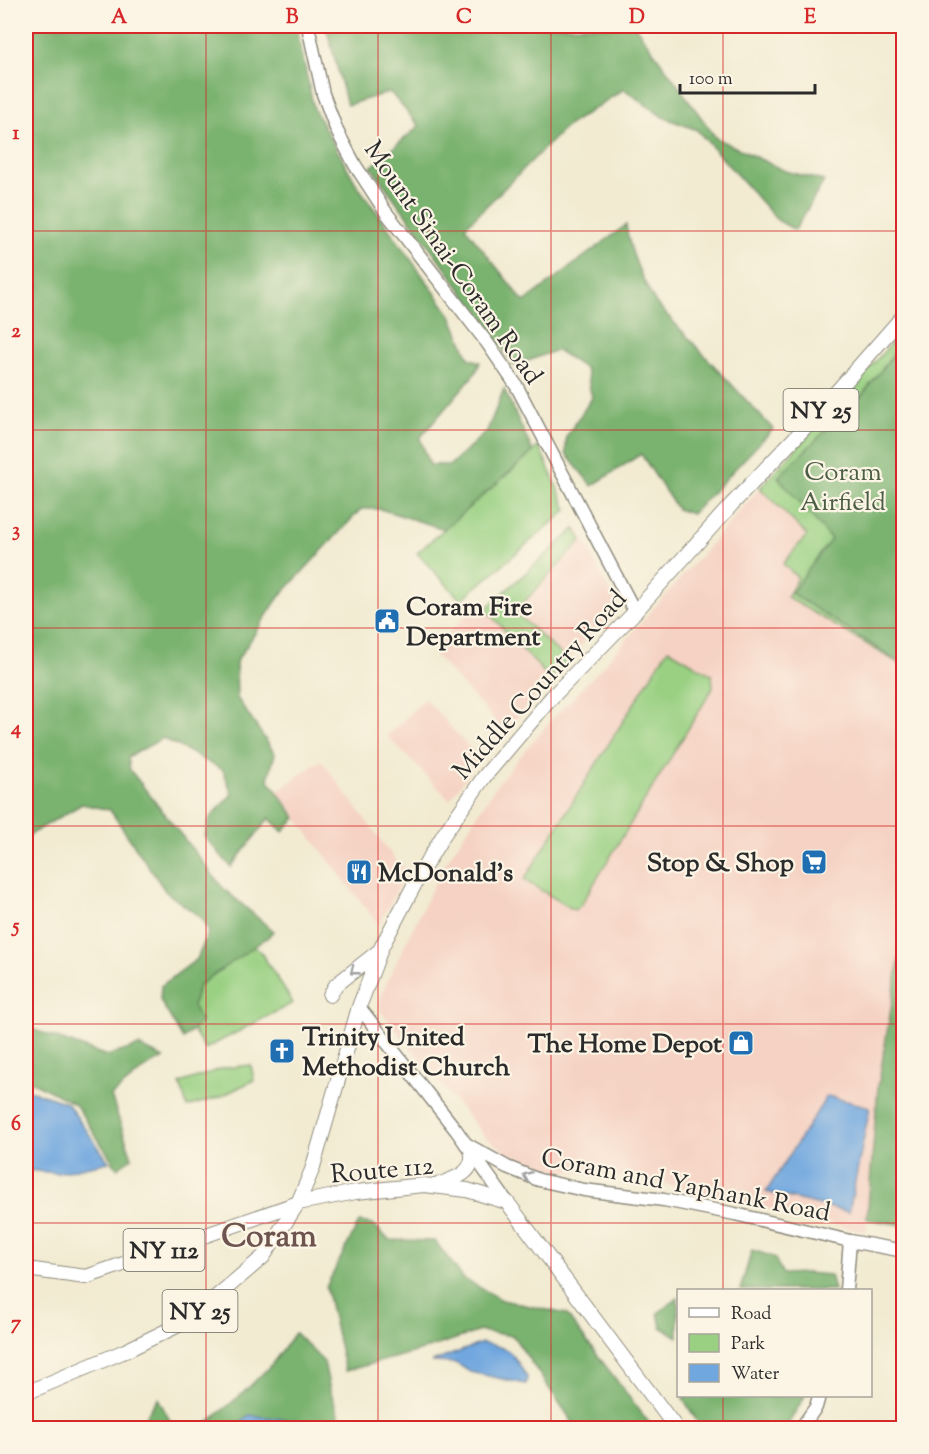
<svg xmlns="http://www.w3.org/2000/svg" width="929" height="1454" font-family="'Sorts Mill Goudy',serif">
<style>
.built{fill:#f5d2c3}
.green{fill:#99d082;stroke:#627e56;stroke-width:1.5}
.forest{fill:#7ab270;stroke:#526e4e;stroke-width:1.5}
.water{fill:#71a7df;stroke:#4e6985;stroke-width:1.5}
.lines{fill:none;stroke-linecap:round;stroke-linejoin:round}
.secondary-casing{stroke:#8e8b7e;stroke-width:15}
.primary-casing{stroke:#8e8b7e;stroke-width:16}
.secondary{stroke:#fff;stroke-width:12}
.primary{stroke:#fff;stroke-width:14}
.oneway{stroke:#a0a0a0}
.grid{fill:none;stroke:#d62828;stroke-width:1.5;stroke-opacity:0.55}
.labels{text-anchor:middle;stroke-width:4.5;stroke-linejoin:round;paint-order:stroke}
.shield{fill:#fcf5e5;stroke:#6a6863;stroke-width:1.5}
.shield-label{font-size:24px;font-weight:bold;fill:#2b2b2b}
.street-label{font-size:26px;fill:#2b2b2b;stroke:#fcf5e5}
.park-label{font-size:26px;fill:#4c5d45;stroke:#fcf5e5}
.poi-label{font-size:26px;font-weight:bold;fill:#2b2b2b;stroke:#fcf5e5;text-anchor:start}
.district-label{font-size:32px;font-weight:bold;fill:#6d544f;stroke:#fcf5e5}
.neatline{fill:none;stroke:#d62828;stroke-width:2}
.grid-label{font-size:20px;text-anchor:middle;font-weight:bold;fill:#d62828}
</style>
<rect width="100%" height="100%" fill="#fcf5e5"/>
<filter id="ink" filterUnits="userSpaceOnUse"><feTurbulence type="fractalNoise" baseFrequency=".0167" numOctaves="2"/><feDisplacementMap in="SourceGraphic" scale="12" xChannelSelector="R" yChannelSelector="G"/><feConvolveMatrix kernelMatrix="1 2 1 2 8 2 1 2 1" color-interpolation-filters="sRGB"/></filter>
<filter id="wash" filterUnits="userSpaceOnUse"><feTurbulence type="fractalNoise" baseFrequency=".008" numOctaves="4" result="noise"/><feDisplacementMap in="SourceGraphic" scale="24" xChannelSelector="R" yChannelSelector="G"/><feGaussianBlur stdDeviation="1.35" result="paint"/><feColorMatrix in="noise" values="0 0 0 0 0 0 0 0 0 0 0 0 0 0 0 0 0 1.4 0 .05"/><feComposite in="paint" operator="in"/></filter>
<g filter="url(#wash)">
<rect width="100%" height="100%" fill="#f2ebd2"/>
<g class="built">
<path d="M760 488 807 536 783 564 798 578 787 597 903 666V936L878 1087 866 1232 642 1179 538 1168 513 1157 486 1138 381 1012 379 1006 382 992 441 870 498 783 545 727 601 668Z"/>
<path d="M575 529H578L617 605 505 731 434 654V648L471 609 477 618Z"/>
<path d="M425 699 479 758 450 800 387 736Z"/>
<path d="M321 760 398 863 407 870 379 925 276 792Z"/>
</g>
<g class="green">
<path d="M903 329V666L787 597 798 578 783 564 807 535 760 488 869 369Z"/>
<path d="M539 446 567 510 461 600 417 553Z"/>
<path d="M575 529 582 540 515 612 568 661 550 679 485 609Z"/>
<path d="M668 649 712 675 713 688 581 905 574 910 524 880Z"/>
<path d="M249 943 260 951 293 1003 205 1049 187 1020 170 999Z"/>
<path d="M251 1065 254 1080 220 1097 187 1107 180 1083 224 1068Z"/>
</g>
<g class="forest">
<path d="M41 26H296L314 109 357 185 451 315 469 358 480 362 476 372 420 438 430 465H450L487 431 504 389 533 452 444 529 380 509H361L279 597 236 662 237 698 275 754 268 779 296 818 283 832 269 818 231 867 205 837 210 818 232 794 223 770 163 738 128 757 130 770 223 888 273 931 268 937 199 985 193 1005 201 1022 183 1039 160 1000 161 986 197 959 209 931 200 917 166 892 110 810 82 804 26 837V36Z"/>
<path d="M326 26H387L395 31 405 26H635L716 138 785 171 824 181 795 230 777 220 697 130 663 117 624 89 567 126 465 227 524 302 626 225C630 253 641 277 655 302L773 429 692 514 677 509 641 454 592 486 566 454V437L592 398 586 369 557 350 514 366 452 277 371 167 419 126 390 92 347 105Z"/>
<path d="M903 342V665L791 593 831 539 778 477 862 395Z"/>
<path d="M903 936V1225L867 1219 878 1087Z"/>
<path d="M26 1027 107 1056 139 1046 164 1058 148 1066 111 1096 132 1158 117 1168 75 1104 31 1081 26 1086Z"/>
<path d="M359 1222 373 1224 389 1240 435 1241 464 1279 502 1300 566 1314 653 1428 576 1427 513 1336 480 1331 419 1351 345 1371 326 1287Z"/>
<path d="M752 1250 774 1257 783 1274 806 1273 830 1275 834 1290H740Z"/>
<path d="M678 1298V1337L661 1327 658 1313Z"/>
<path d="M295 1333 324 1362 330 1390 343 1428H302L298 1421 249 1416 235 1428H181L206 1424 242 1394 272 1364Z"/>
<path d="M684 1396H805L786 1428H701L683 1398Z"/>
<path d="M158 1398 174 1428H138Z"/>
</g>
<g class="water">
<path d="M26 1089 67 1103 109 1162 57 1173 26 1170Z"/>
<path d="M827 1096 870 1107 849 1212 766 1192Z"/>
<path d="M482 1343C513 1348 511 1352 527 1377L526 1384 470 1372 456 1363 432 1362Z"/>
<path d="M249 1415 299 1421 302 1428H235Z"/>
</g>
</g>
<g filter="url(#ink)">
<g class="lines">
<g class="secondary-casing">
<g id="secondary">
<path d="M308 26 323 94 337 131 355 165 385 211 488 344 516 385 635 612"/>
<path d="M359 1007 456 1130 507 1202"/>
<path d="M466 1144 507 1167 539 1180 584 1190 664 1200 735 1214 850 1241 904 1251"/>
<path d="M846 1290 850 1241"/>
<path d="M801 1428 816 1407 819 1396"/>
</g>
</g>
<g class="primary-casing">
<g id="primary">
<path d="M330 995 336 985 379 951"/>
<path d="M438 1185C455 1178 474 1174 472 1153"/>
<path d="M26 1269 86 1277 298 1203 356 1192 424 1185 467 1190 507 1202 676 1428"/>
<path d="M26 1393 125 1351 189 1320 263 1257 298 1203 312 1170 359 1007 382 946 420 874 444 834 484 777 552 697 635 612 732 504 810 422 904 315"/>
</g>
</g>
<use href="#secondary" class="secondary"/>
<use href="#primary" class="primary"/>
</g>
<defs><path id="oneway-chevron" d="M-2-3.5L2.5 0L-2 3.5" fill="none" stroke-width="1.6" stroke-linecap="round" stroke-linejoin="round" transform="scale(1.5)"/></defs>
<g class="oneway">
<use href="#oneway-chevron" transform="translate(354 971) rotate(142)"/>
<use href="#oneway-chevron" transform="translate(527 1176) rotate(-158)"/>
</g>
</g>
<path class="grid" d="M206 26V1428M378 26V1428M551 26V1428M723 26V1290M26 231H904M26 430H904M26 628H904M26 826H904M26 1024H904M26 1223H904M723 1396V1428"/>
<defs>
<g id="civic-square" transform="scale(1.35)"><rect x="-9" y="-9" width="18" height="18" rx="4" fill="#1f6fb2" stroke="#fcf5e5"/><path d="M-.6-6.5H3V-4.5H.6V-3L4-1V1h2V6H-6V1h2V-1L-.6-3ZM-1.2 2.5V6h2.4V2.5Z" fill="#fff"/></g>
<g id="supermarket-square" transform="scale(1.35)"><rect x="-9" y="-9" width="18" height="18" rx="4" fill="#1f6fb2" stroke="#fcf5e5"/><path d="M-6-5.5h2.5l.6 2H6L4.5 2H-2.5L-4.4-4H-6ZM-1.5 3.2a1.3 1.3 0 1 0 .1 0ZM3 3.2a1.3 1.3 0 1 0 .1 0Z" fill="#fff"/></g>
<g id="restaurant-square" transform="scale(1.35)"><rect x="-9" y="-9" width="18" height="18" rx="4" fill="#1f6fb2" stroke="#fcf5e5"/><path d="M-5-6h1v4h1v-4h1v4h1v-4h1v5L-1.5 .5V6h-2V.5L-5-1ZM5-6V6H3V1.5H1.5Q1.5-4 5-6Z" fill="#fff"/></g>
<g id="shop-square" transform="scale(1.35)"><rect x="-9" y="-9" width="18" height="18" rx="4" fill="#1f6fb2" stroke="#fcf5e5"/><path d="M-5-2.5h2.3a2.7 3.5 0 0 1 5.4 0H5L5.5 6h-11ZM-1.5-2.5h3a1.5 2.3 0 0 0-3 0Z" fill="#fff"/></g>
<g id="church-square" transform="scale(1.35)"><rect x="-9" y="-9" width="18" height="18" rx="4" fill="#1f6fb2" stroke="#fcf5e5"/><path d="M-1.2-6h2.4v3.5h3.3v2.4h-3.3V6h-2.4V-.1h-3.3v-2.4h3.3Z" fill="#fff"/></g>
</defs>
<g fill-rule="evenodd">
<use href="#civic-square" x="387" y="621"/>
<use href="#supermarket-square" x="814" y="862"/>
<use href="#restaurant-square" x="359" y="872"/>
<use href="#shop-square" x="741" y="1043"/>
<use href="#church-square" x="282" y="1051"/>
</g>
<g class="labels">
<g class="shield">
<rect x="783.5" y="389" width="75" height="42" rx="4.5"/>
<rect x="123.5" y="1229" width="81" height="42" rx="4.5"/>
<rect x="162.5" y="1290" width="75" height="42" rx="4.5"/>
</g>
<g class="shield-label">
<text x="821" y="418">NY 25</text>
<text x="164" y="1258">NY 112</text>
<text x="200" y="1319">NY 25</text>
</g>
<g class="street-label">
<text transform="translate(454 262) rotate(55)" y="9">Mount Sinai-Coram Road</text>
<text transform="translate(539 684) rotate(-48)" y="9">Middle Country Road</text>
<text transform="translate(382 1169) rotate(-5)" y="9">Route 112</text>
<text transform="translate(686 1184) rotate(11)" y="9">Coram and Yaphank Road</text>
</g>
<g class="park-label">
<text x="843" y="480">Coram<tspan x="843" dy="30">Airfield</tspan></text>
</g>
<g class="poi-label">
<text x="406" y="615">Coram Fire<tspan x="406" dy="30">Department</tspan></text>
<text x="794" y="871" text-anchor="end">Stop &amp; Shop</text>
<text x="378" y="881">McDonald's</text>
<text x="302" y="1045">Trinity United<tspan x="302" dy="30">Methodist Church</tspan></text>
<text x="722" y="1052" text-anchor="end">The Home Depot</text>
</g>
<g class="district-label">
<text x="269" y="1246">Coram</text>
</g>
</g>
<rect width="929" height="1454" fill="none" stroke="#fcf5e5" stroke-width="66"/>
<rect x="677" y="1289" width="195" height="108" fill="#fcf5e5" stroke="#a8a49b" stroke-width="1.5"/>
<rect x="689" y="1308" width="30" height="9" fill="#ffffff" stroke="#a8a49b" stroke-width="1.5"/>
<text x="731" y="1319" font-size="18" fill="#2b2b2b">Road</text>
<rect x="689" y="1334" width="30" height="18" fill="#99d082" stroke="#a8a49b" stroke-width="1.5"/>
<text x="731" y="1349" font-size="18" fill="#2b2b2b">Park</text>
<rect x="689" y="1364" width="30" height="18" fill="#71a7df" stroke="#a8a49b" stroke-width="1.5"/>
<text x="731" y="1379" font-size="18" fill="#2b2b2b">Water</text>
<path d="M680 84v9h135v-9" fill="none" stroke="#2b2b2b" stroke-width="3"/>
<text x="689" y="84" font-size="18" fill="#2b2b2b" stroke="#fcf5e5" stroke-width="4.5" paint-order="stroke">100 m</text>
<rect x="33" y="33" width="863" height="1388" class="neatline"/>
<g class="grid-label">
<text x="119" y="23">A</text>
<text x="292" y="23">B</text>
<text x="464" y="23">C</text>
<text x="637" y="23">D</text>
<text x="810" y="23">E</text>
<text x="16" y="139">1</text>
<text x="16" y="337">2</text>
<text x="16" y="536">3</text>
<text x="16" y="734">4</text>
<text x="16" y="932">5</text>
<text x="16" y="1130">6</text>
<text x="16" y="1329">7</text>
</g>
</svg>
